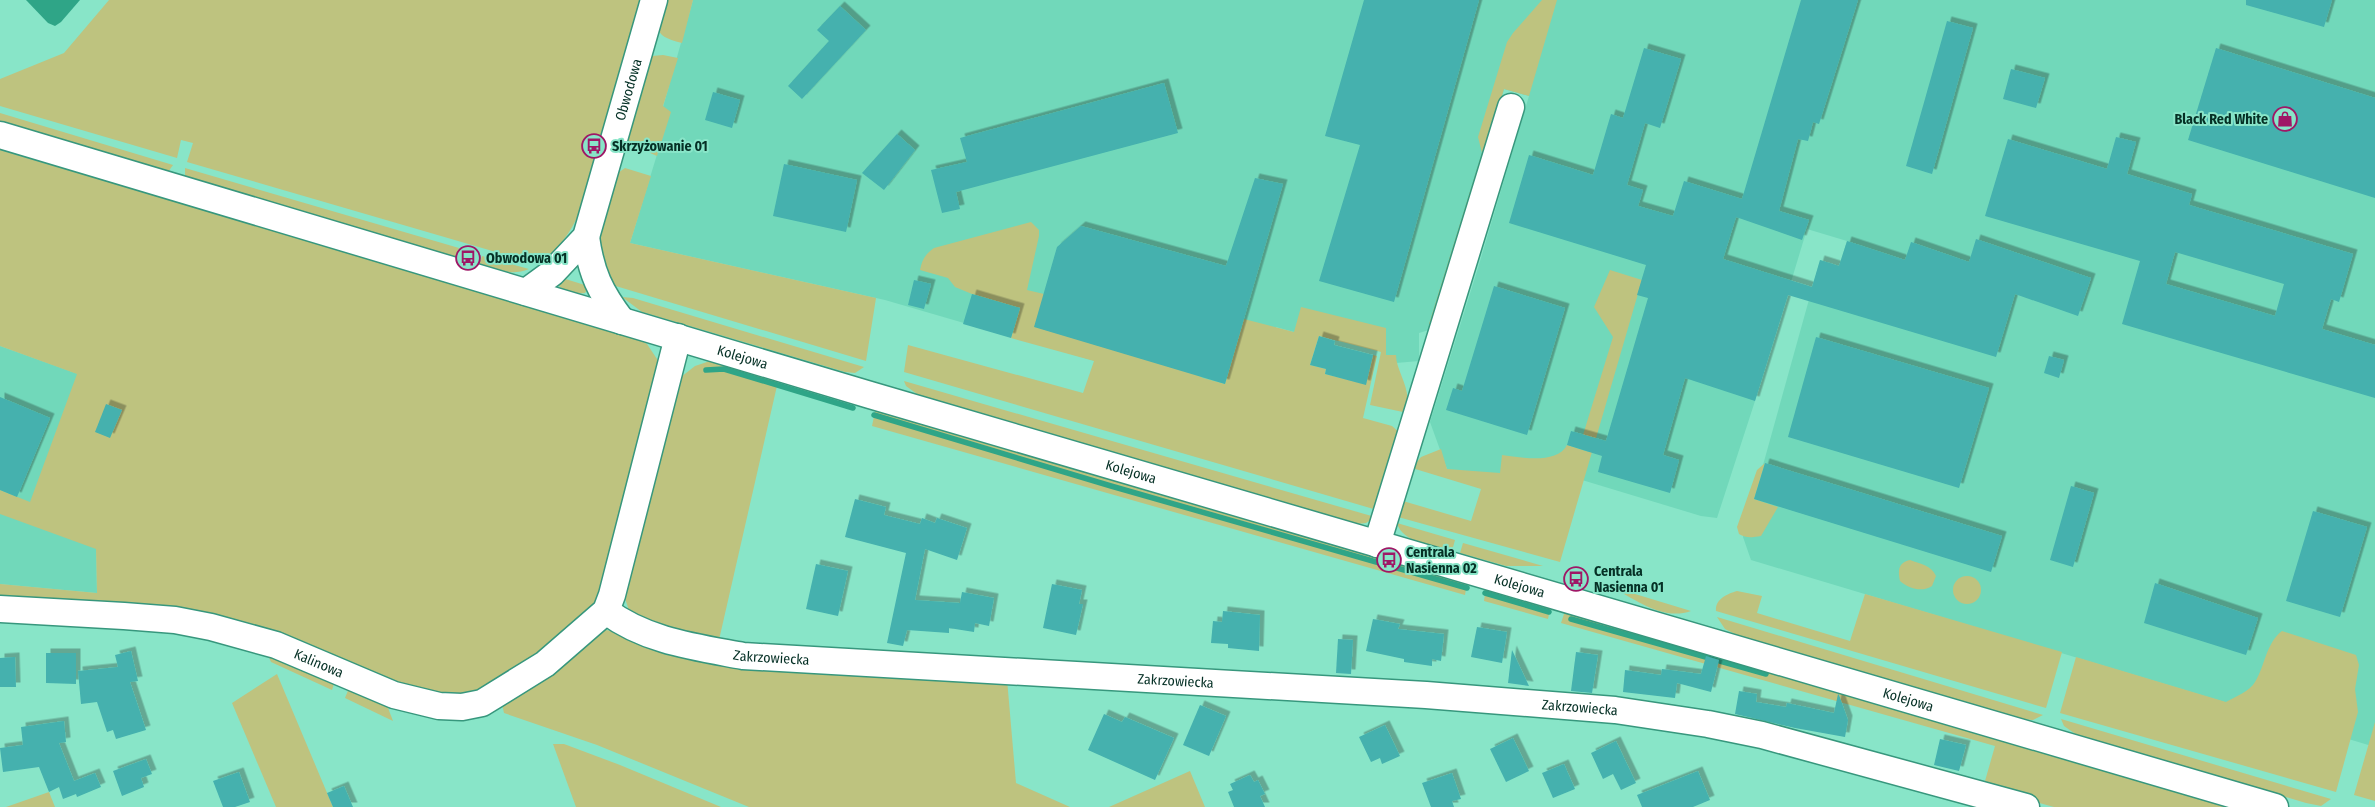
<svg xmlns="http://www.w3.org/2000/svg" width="2375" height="807" font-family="'Fira Sans Condensed',sans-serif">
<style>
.built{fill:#71d8ba}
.green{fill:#bec37f}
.water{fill:#2fa587}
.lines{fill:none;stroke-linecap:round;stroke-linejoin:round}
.stream{stroke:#2fa587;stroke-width:5.5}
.building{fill:#44b1ae;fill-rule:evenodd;filter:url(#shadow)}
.minor-casing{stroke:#37977d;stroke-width:29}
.minor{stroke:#fff;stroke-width:26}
.labels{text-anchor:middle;stroke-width:4;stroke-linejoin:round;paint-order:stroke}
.street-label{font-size:14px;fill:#053025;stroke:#88e5c8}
.poi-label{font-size:14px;font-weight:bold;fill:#053025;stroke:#88e5c8;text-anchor:start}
</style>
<defs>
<filter id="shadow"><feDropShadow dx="4.5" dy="-4.5" stdDeviation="0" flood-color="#0004"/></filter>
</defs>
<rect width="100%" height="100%" fill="#88e5c8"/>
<g class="built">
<path d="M693 0H2375V747L1751 560 1743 537 1820 260 1839 266 1847 241 1807 229 1755 401 1717 518 1701 516 1582 480 1574 507 1447 469 1430 422 1478 268 1529 96 1504 89 1432 329 1419 333V361L1396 363 1386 355V328L1294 332 1276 327 1253 407 885 300 630 243 670 112 663 107Z"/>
<path d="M0 346 78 374 96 549 97 593 0 584Z"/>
</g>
<g class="green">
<path d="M109 0H644L582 207C573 229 558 252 537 264L187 162 193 143 181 140 177 158 0 106V79L64 53Z"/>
<path d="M666 0H693L682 43C649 35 658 27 666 0Z"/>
<path d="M1542 0H1557L1529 96 1504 89 1432 329 1429 324 1482 153 1478 137 1507 42 1513 33Z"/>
<path d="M663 55 678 58 663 106 671 112 657 156 627 143V135L646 60 652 56Z"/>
<path d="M0 113 173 165 168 172 0 125Z"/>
<path d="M0 150 636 338 647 344 659 362 603 591 582 623 485 690 457 698 376 678 305 642 263 628 218 617 0 599V584L97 593 96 549 0 514V490L30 502 77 374 0 346Z"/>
<path d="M185 168 459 248 455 258 189 178 185 176Z"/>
<path d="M625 168 651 176 630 243 876 298 866 361 609 284 601 267 599 235 615 175Z"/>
<path d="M1031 222 1039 230V236L1027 290 1044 294 1203 378 1225 384 1244 319 1294 332 1301 307 1386 328V355H1396C1396 373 1416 394 1403 412L1370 405 1381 352 1319 336 1310 365 1326 369 1325 374 1365 384 1373 355 1377 356 1363 418 1392 426 1400 433 1377 510 904 372 908 345 1083 393 1094 361 1011 338 1020 308 972 294 955 287 948 278 920 270C922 260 925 254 934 248Z"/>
<path d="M482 256 529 269C512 276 496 270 479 265Z"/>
<path d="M1610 270 1642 280 1560 562 1398 517 1403 501 1471 521 1481 489 1412 468 1421 457 1441 449 1447 469 1500 473 1502 455C1519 457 1557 465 1567 445L1589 452 1583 435 1613 337 1594 307Z"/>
<path d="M559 277 588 286V288L585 293C575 294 562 291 556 283Z"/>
<path d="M622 297 633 298 864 367 855 373 845 372 642 312Z"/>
<path d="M713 360 779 377 719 640 688 636 630 614 624 595 681 377 695 366Z"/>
<path d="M904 381 1375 517 1366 523 1357 524 917 394 906 386Z"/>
<path d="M876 407 1321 537V542L1453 580 1454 577 1467 583 1465 595 872 426Z"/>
<path d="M1765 463 1754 499 1778 507 1761 536C1753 537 1747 539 1739 534L1737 527 1757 470Z"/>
<path d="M1397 523 1455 540 1452 551C1435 546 1402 543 1397 523Z"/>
<path d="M1463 543 1543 566H1506L1460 553Z"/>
<path d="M1910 560C1921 564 1931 565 1936 576L1932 586C1922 593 1908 588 1900 581 1898 570 1898 563 1910 560Z"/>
<circle cx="1967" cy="590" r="14"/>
<path d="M1486 586 1551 605 1548 619 1484 601Z"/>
<path d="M1612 587 1691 611C1663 621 1636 600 1612 587Z"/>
<path d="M1737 591 1762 596 1757 613 1850 641 1865 594 2062 652 2046 708 1716 611C1715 599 1727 594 1737 591Z"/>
<path d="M1565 611 2239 807H2054L1983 788 1995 746 1561 623Z"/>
<path d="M1717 617 2043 715 2033 720 2023 719 1739 636 1725 629Z"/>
<path d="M605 630 1007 679 1016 783 1070 807H749L597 745 504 713 502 704 595 632Z"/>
<path d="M2282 631 2356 655 2359 665 2355 689 2358 712 2336 792 2060 713 2076 657 2226 702C2235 697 2250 691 2255 682 2265 666 2266 643 2282 631Z"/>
<path d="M268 655 335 681 332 690 271 662Z"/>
<path d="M277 674 333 807H276L232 703Z"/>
<path d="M349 688 385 700 393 721 345 698Z"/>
<path d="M2061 719 2331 799 2321 806 2306 803 2077 735 2064 726Z"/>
<path d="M2375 722V801L2354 795Z"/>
<path d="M553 744H564L620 765 721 807H576Z"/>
<path d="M1190 771 1205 807H1109Z"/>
<path d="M49 792 55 807H6Z"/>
</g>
<path class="water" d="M26 0H80L61 22 55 26 48 23Z"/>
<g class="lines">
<g class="stream">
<path d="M706 370 724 369 853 408"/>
<path d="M874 415 1111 486 1467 588"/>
<path d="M1485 593 1549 612"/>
<path d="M1571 619 1766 674"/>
</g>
</g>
<g class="building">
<path d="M1364 0H1479L1394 302 1319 281 1360 145 1325 136Z"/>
<path d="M1801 0H1858L1819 124 1813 122 1808 141 1798 139 1779 211 1809 220 1802 240 1736 217 1723 259 1812 287 1820 260 1839 266 1847 241 1905 260 1911 242 1969 262 1976 239 2091 278 2078 316 2015 294 1996 357 1788 295 1755 401 1685 378 1663 455 1679 460 1670 493 1598 472 1602 456 1567 445 1571 431 1606 441 1648 298 1637 295 1646 265 1509 223 1529 155 1593 175 1611 114 1623 118 1644 48 1681 59 1660 128 1645 123 1627 185 1643 190 1638 206 1673 216 1684 181 1742 199Z"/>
<path d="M2246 0H2332L2324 27 2246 5Z"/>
<path d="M840 6 866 30 802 99 788 86 829 41 817 30Z"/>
<path d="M1947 21 1973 28 1932 174 1906 166Z"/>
<path d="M2216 48 2375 98V198L2188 140Z"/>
<path d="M2011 69 2045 78 2036 108 2003 99Z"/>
<path d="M1164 83 1178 133 956 192 960 209 942 213 931 170 967 162 960 138Z"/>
<path d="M713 92 740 100 732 128 705 120Z"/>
<path d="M897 134 915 150 884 190 862 173Z"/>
<path d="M2116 137 2136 142 2127 174 2192 194 2189 205 2353 254 2339 302 2331 299 2322 329 2375 345V398L2122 324 2140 261 1985 216 2008 139 2107 169ZM2175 252 2284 284 2275 316 2166 284Z"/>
<path d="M784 164 857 180 846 232 773 216Z"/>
<path d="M1255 178 1283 184 1225 384 1034 327 1057 247 1081 226 1226 266Z"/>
<path d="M914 280 931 284 924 309 908 305Z"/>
<path d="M1494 286 1565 308 1527 435 1446 410 1453 388 1462 391Z"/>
<path d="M972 294 1020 308 1011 338 963 324Z"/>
<path d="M1319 336 1335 341 1334 345 1373 355 1366 385 1325 374 1326 369 1310 365Z"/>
<path d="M1816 337 1989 388 1959 488 1788 437Z"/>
<path d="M2049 356 2064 360 2059 378 2044 373Z"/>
<path d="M0 397 50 418 17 497 0 490Z"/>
<path d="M106 404 122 410 110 438 95 432Z"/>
<path d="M1765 463 2002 536 1991 572 1754 499Z"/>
<path d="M2071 486 2094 493 2073 567 2050 560Z"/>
<path d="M855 499 886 507 884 515 920 524 922 518 935 523 937 518 967 528 957 560 925 549 915 600 960 603 962 592 994 598 989 626 975 623 974 632 949 628V633L907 630 903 646 887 643 906 553 845 537Z"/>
<path d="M2313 511 2367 527 2340 617 2286 601Z"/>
<path d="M816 564 848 571 838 616 806 609Z"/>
<path d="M2155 583 2258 618 2246 655 2144 623Z"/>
<path d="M1052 584 1082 590 1079 604H1083L1076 635 1043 628Z"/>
<path d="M1223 611 1260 615 1259 651 1228 648V644L1211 643 1213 621 1222 622Z"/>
<path d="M1373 619 1400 624 1398 629 1444 634 1441 661 1432 659V666L1404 662V659L1366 651Z"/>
<path d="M1477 627 1507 632 1502 663 1471 657Z"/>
<path d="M1338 639 1353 640 1351 674 1336 673Z"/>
<path d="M1512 650 1529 686 1508 683Z"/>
<path d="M131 651 138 681 130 682 146 730 116 739 113 730 107 732 97 702 81 704 78 671 118 667 115 655Z"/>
<path d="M1576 652 1598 655 1592 693 1571 691Z"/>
<path d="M46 653H76V684L46 683Z"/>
<path d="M1706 656 1719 660 1711 692 1677 683 1675 698 1623 692 1625 670 1661 675 1662 669 1701 674Z"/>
<path d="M15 657 16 687H0V658Z"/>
<path d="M1739 691 1757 694 1756 702 1786 707 1787 703 1834 713 1838 694 1839 695 1848 720 1845 737 1795 728 1735 714Z"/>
<path d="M1200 705 1226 716 1209 756 1183 745Z"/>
<path d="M1104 714 1122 722 1125 717 1174 738 1155 780 1088 750Z"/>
<path d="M64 721 66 742 59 743 74 781 95 773 101 787 77 797 76 794 63 799 59 787 49 792 39 767 3 772 0 748 23 745 21 727Z"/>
<path d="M1385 725 1400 756 1382 764 1380 758 1371 762 1359 737Z"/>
<path d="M1513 738 1529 771 1506 782 1490 749Z"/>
<path d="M1940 739 1966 745 1959 771 1934 765Z"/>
<path d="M1616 741 1636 783 1621 790 1613 774 1603 779 1591 753Z"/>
<path d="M146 759 152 774 141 778 144 787 122 796 113 771Z"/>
<path d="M1564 764 1575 789 1553 798 1542 773Z"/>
<path d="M1698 771 1710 800 1693 807H1642L1637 795Z"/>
<path d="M239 772 250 802 235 807H223L213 781Z"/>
<path d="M1452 773 1461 799 1452 801 1454 807H1431L1422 783Z"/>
<path d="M1250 775 1254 782 1258 780 1265 794 1260 796 1265 807H1234L1228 792 1233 790 1230 784Z"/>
<path d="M344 786 353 807H333L327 793Z"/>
</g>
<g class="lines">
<g class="minor-casing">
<g id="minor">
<path id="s1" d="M0 135 870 395 2275 807"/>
<path d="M586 237C591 273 600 292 622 321"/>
<path id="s2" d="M526 292 552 273 586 237 654 0"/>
<path d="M1377 544 1511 107"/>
<path id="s3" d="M0 609 124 616 175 620 211 627 276 645 394 695 439 706 462 707 482 703 545 664 606 611 612 595 678 337"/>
<path id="s4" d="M606 611C646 641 695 647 743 656L1426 695 1615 710 1708 724 1762 735 2026 807"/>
</g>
</g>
<use href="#minor" class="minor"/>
</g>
<defs>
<g id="shop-ring" transform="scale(1.25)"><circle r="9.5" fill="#88e5c8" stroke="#9f1766" stroke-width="1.5"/><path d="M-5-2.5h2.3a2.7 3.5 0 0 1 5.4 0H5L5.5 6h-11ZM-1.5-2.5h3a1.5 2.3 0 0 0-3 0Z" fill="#9f1766"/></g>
<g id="bus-ring" transform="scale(1.25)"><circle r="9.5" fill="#88e5c8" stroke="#9f1766" stroke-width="1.5"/><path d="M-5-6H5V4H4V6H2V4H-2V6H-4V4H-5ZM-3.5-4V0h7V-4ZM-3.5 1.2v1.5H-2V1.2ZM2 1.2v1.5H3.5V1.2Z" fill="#9f1766"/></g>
</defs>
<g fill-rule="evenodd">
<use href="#shop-ring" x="2285" y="119"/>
<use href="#bus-ring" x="594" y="146"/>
<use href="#bus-ring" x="468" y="258"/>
<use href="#bus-ring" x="1389" y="560"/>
<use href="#bus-ring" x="1576" y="579"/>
</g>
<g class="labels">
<g class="street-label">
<text dy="5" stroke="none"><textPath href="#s2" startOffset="235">Obwodowa</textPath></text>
<text dy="5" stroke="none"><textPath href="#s1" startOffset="775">Kolejowa</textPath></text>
<text dy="5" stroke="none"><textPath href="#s1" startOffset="1180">Kolejowa</textPath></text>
<text dy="5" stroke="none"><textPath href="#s1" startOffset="1585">Kolejowa</textPath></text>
<text dy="5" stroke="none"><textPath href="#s4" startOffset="174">Zakrzowiecka</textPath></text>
<text dy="5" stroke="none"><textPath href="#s3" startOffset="326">Kalinowa</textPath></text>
<text dy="5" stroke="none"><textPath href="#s4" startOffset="579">Zakrzowiecka</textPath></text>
<text dy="5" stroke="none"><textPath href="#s1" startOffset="1990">Kolejowa</textPath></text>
<text dy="5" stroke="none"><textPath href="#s4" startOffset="984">Zakrzowiecka</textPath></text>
</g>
<g class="poi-label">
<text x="2268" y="124" text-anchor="end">Black Red White</text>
<text x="612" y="151">Skrzyżowanie 01</text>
<text x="486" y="263">Obwodowa 01</text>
<text x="1406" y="557">Centrala<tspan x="1406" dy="16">Nasienna 02</tspan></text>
<text x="1594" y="576">Centrala<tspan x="1594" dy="16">Nasienna 01</tspan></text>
</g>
</g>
</svg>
